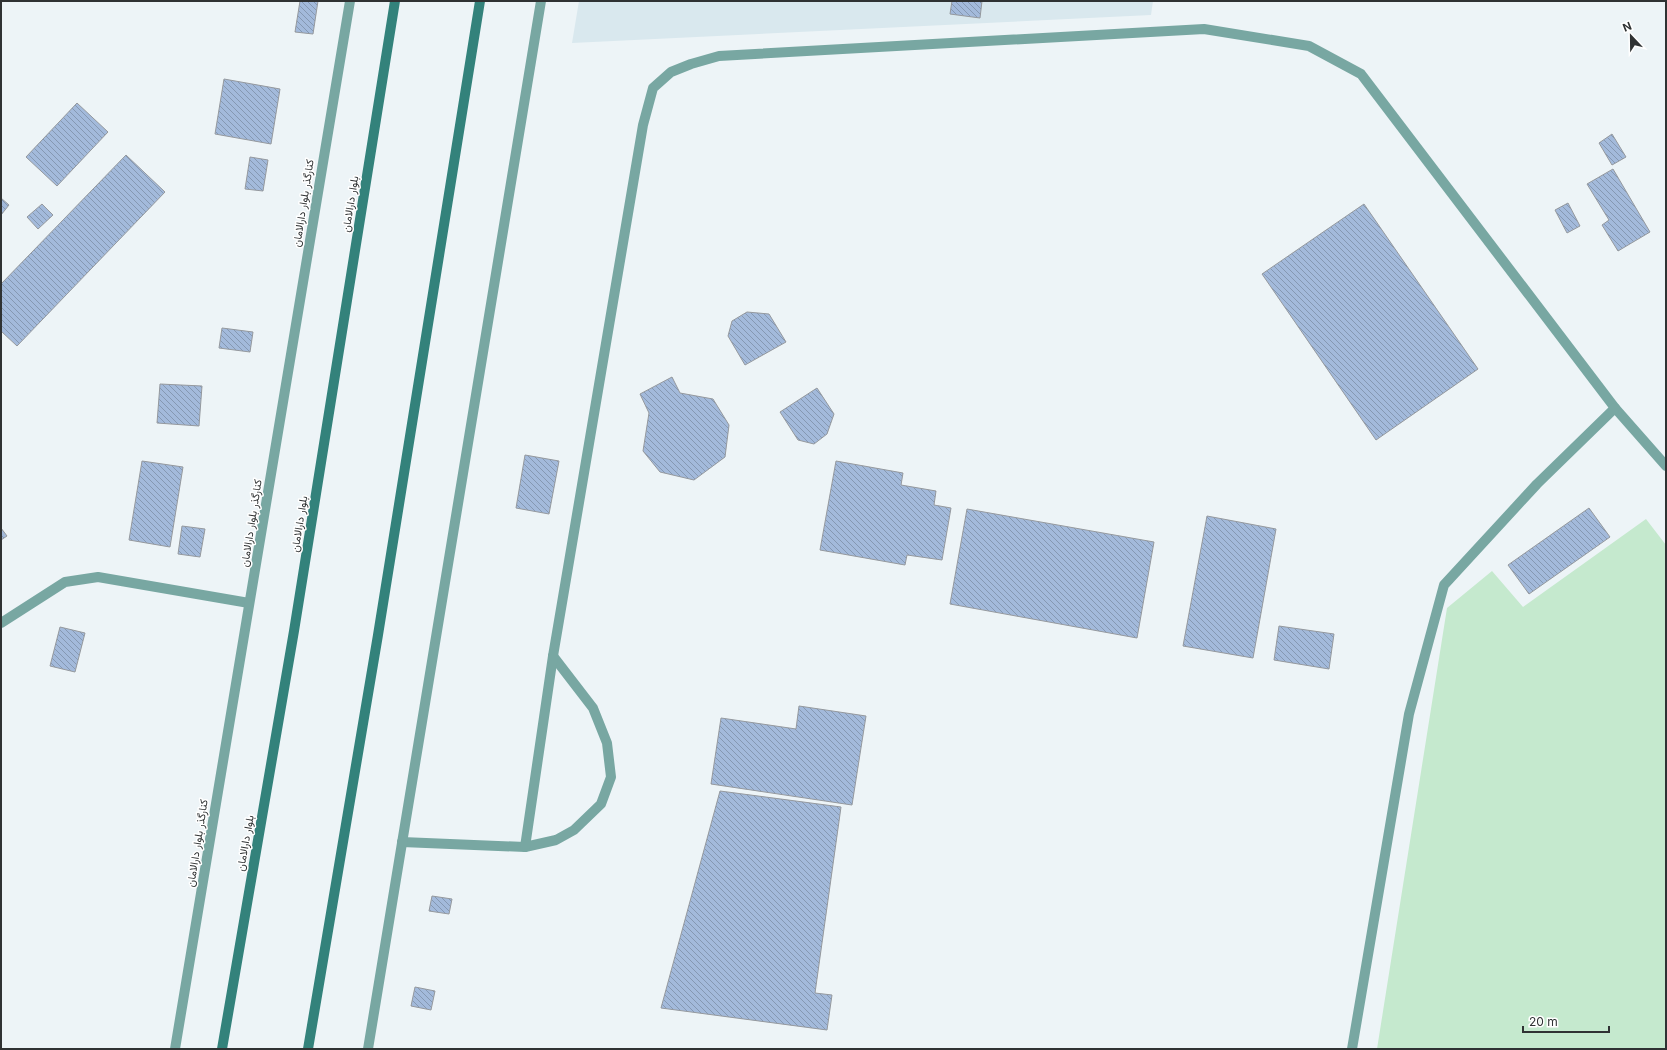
<svg xmlns="http://www.w3.org/2000/svg" width="1667" height="1050" font-family="Inter,Vazirmatn,sans-serif">
<style>
.built{fill:#d9e8ee}
.green{fill:#c5e9ce}
.building{fill:url(#building-back-hatch);stroke:#95999e}
.lines{fill:none;stroke-linecap:round;stroke-linejoin:round}
.service{stroke:#78a7a2;stroke-width:10}
.minor{stroke:#78a7a2;stroke-width:10}
.tertiary{stroke:#78a7a2;stroke-width:10}
.secondary{stroke:#33827b;stroke-width:10}
.labels{text-anchor:middle;stroke-width:3;stroke-linejoin:round;paint-order:stroke}
.street-label{font-size:11px;fill:#2f3233;stroke:#fff}
</style>
<defs>
<pattern id="building-back-hatch" width="6" height="6" patternUnits="userSpaceOnUse"><rect width="6" height="6" fill="#a3badb"/><path d="M-1 5l2 2M0 0l6 6M5-1l2 2" fill="none" stroke="#8598b2"/></pattern>
</defs>
<rect width="100%" height="100%" fill="#edf4f7"/>
<path class="built" d="M579 1H1153L1151 15 572 43Z"/>
<path class="green" d="M1646 519 1666 545V1049H1377L1447 608 1492 571 1523 607Z"/>
<g class="building">
<path d="M300 1H318L313 34 295 32Z"/>
<path d="M952 1H982L980 18 950 14Z"/>
<path d="M224 79 280 89 271 144 215 134Z"/>
<path d="M77 103 108 132 57 186 26 157Z"/>
<path d="M1612 134 1626 157 1612 165 1599 143Z"/>
<path d="M126 155 165 192 17 346 1 331V284Z"/>
<path d="M250 157 268 160 263 191 245 189Z"/>
<path d="M1613 169 1650 232 1618 251 1602 225 1609 220 1587 184Z"/>
<path d="M1 198 9 205 1 215Z"/>
<path d="M1568 203 1580 226 1567 233 1555 210Z"/>
<path d="M42 204 53 215 38 229 27 217Z"/>
<path d="M1364 204 1478 369 1376 440 1262 274Z"/>
<path d="M747 312 769 314 786 342 745 365 728 336 732 321Z"/>
<path d="M222 328 253 332 250 352 219 348Z"/>
<path d="M672 377 680 393 713 399 729 425 725 457 694 480 660 472 643 451 649 413 640 394Z"/>
<path d="M160 384 202 386 199 426 157 423Z"/>
<path d="M817 388 834 414 827 434 814 444 798 440 780 412Z"/>
<path d="M525 455 559 461 549 514 516 508Z"/>
<path d="M142 461 183 467 170 547 129 540Z"/>
<path d="M836 461 903 473 901 485 936 491 934 505 951 508 942 560 907 555 905 565 820 550Z"/>
<path d="M1589 508 1610 537 1529 594 1508 565Z"/>
<path d="M967 509 1154 542 1137 638 950 604Z"/>
<path d="M1207 516 1276 529 1253 658 1183 646Z"/>
<path d="M182 526 205 529 200 557 178 554Z"/>
<path d="M1 528 7 536 1 540Z"/>
<path d="M1279 626 1334 634 1329 669 1274 660Z"/>
<path d="M60 627 85 633 75 672 50 666Z"/>
<path d="M799 706 866 716 852 805 711 784 721 718 796 729Z"/>
<path d="M720 791 841 807 815 993 832 995 827 1030 661 1008Z"/>
<path d="M432 896 452 899 449 914 429 911Z"/>
<path d="M415 987 435 991 431 1010 411 1006Z"/>
</g>
<g class="lines">
<g class="service">
<path d="M402 842 525 847 556 840 574 830 601 804 611 777 607 743 593 708 553 656"/>
<path d="M525 847 553 656 643 125 653 88 671 72 691 64 719 56 1204 29 1309 46 1361 74 1615 408 1666 466"/>
<path d="M1352 1049 1409 714 1444 585 1537 484 1615 408"/>
</g>
<path class="minor" d="M1 623 65 582 98 577 249 603"/>
<g class="tertiary">
<path d="M175 1049 350 1"/>
<path d="M368 1049 541 1"/>
</g>
<g class="secondary">
<path d="M222 1049 294 631 395 1"/>
<path d="M308 1049 378 635 480 1"/>
</g>
</g>
<g class="labels">
<g class="street-label">
<text transform="translate(303 203) rotate(-81)" y="4">کنارگذر بلوار دارالامان</text>
<text transform="translate(350 204) rotate(-81)" y="4">بلوار دارالامان</text>
<text transform="translate(251 523) rotate(-81)" y="4">کنارگذر بلوار دارالامان</text>
<text transform="translate(299 524) rotate(-81)" y="4">بلوار دارالامان</text>
<text transform="translate(197 843) rotate(-81)" y="4">کنارگذر بلوار دارالامان</text>
<text transform="translate(245 843) rotate(-80)" y="4">بلوار دارالامان</text>
</g>
</g>
<rect width="1667" height="1050" fill="none" stroke="#2f3233" stroke-width="4"/>
<g transform="translate(1631 36) rotate(338)" stroke="#ffffff" stroke-width="3" paint-order="stroke">
<path d="M0-3L7 15L0 10L-7 15Z" fill="#2f3233"/>
<text y="-6" font-size="11" font-weight="bold" text-anchor="middle" fill="#2f3233">N</text>
</g>
<path d="M1523 1026v6h86v-6" fill="none" stroke="#2f3233" stroke-width="2"/>
<text x="1529" y="1026" font-size="12" fill="#2f3233" stroke="#ffffff" stroke-width="3" paint-order="stroke">20 m</text>
</svg>
